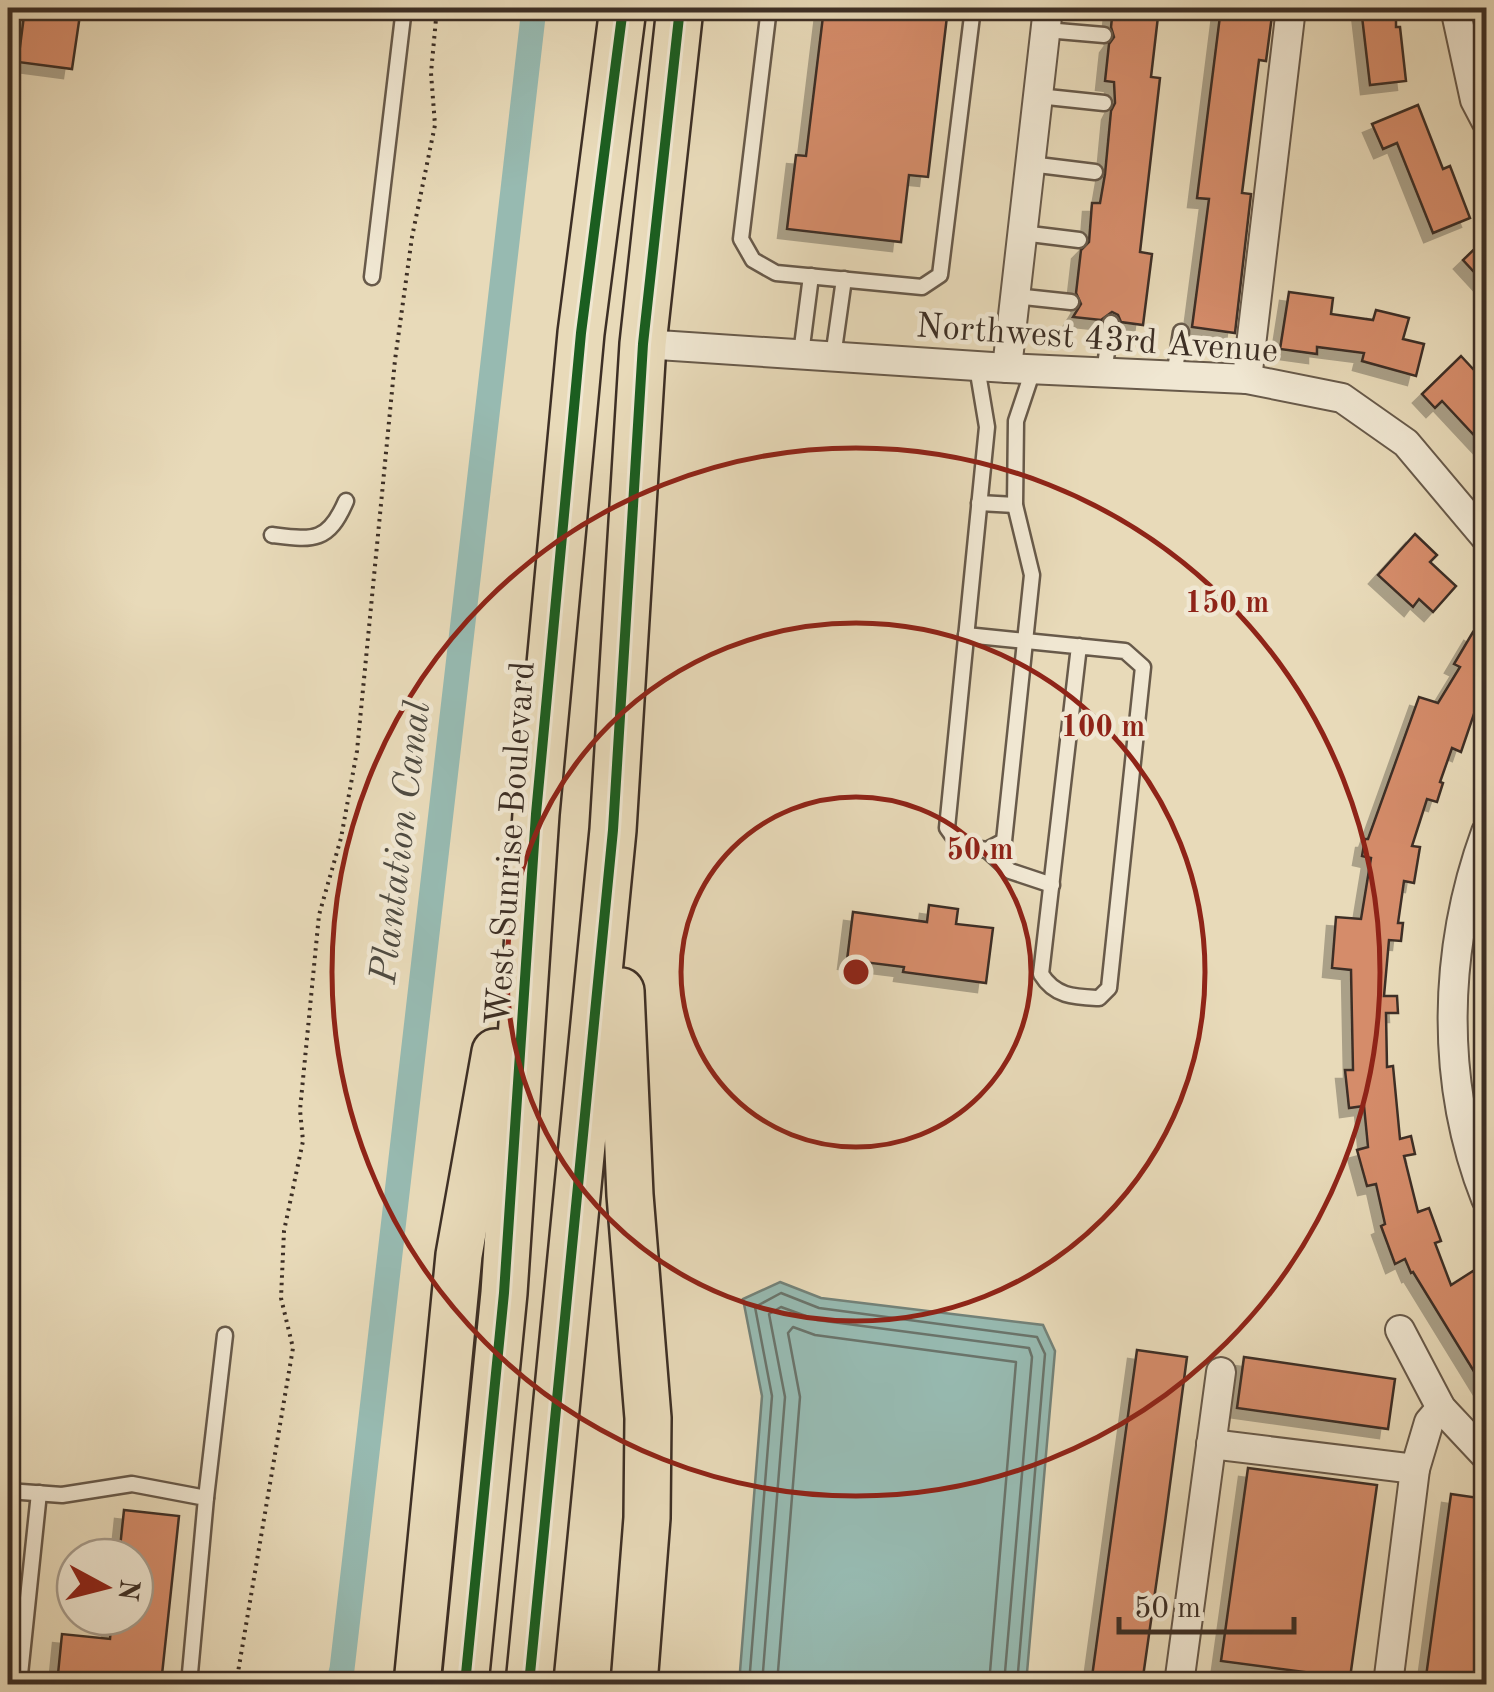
<svg xmlns="http://www.w3.org/2000/svg" width="1494" height="1692" font-family="'Old Standard TT',serif">
<style>
.water{fill:#97bab1;stroke:#738279;stroke-width:2.5}
.lines{fill:none;stroke-linecap:round;stroke-linejoin:round}
.shore{stroke:#6a746b;stroke-width:2.5}
.canal{stroke:#97bab1;stroke-width:25}
.building{fill:#d58c6b;stroke:#3d2f25;stroke-width:2.5;filter:url(#shadow)}
.lane-casing{stroke:#685a4a;stroke-width:19}
.street-casing{stroke:#685a4a;stroke-width:32}
.primary-casing{stroke:#3d2f25;stroke-width:50}
.path{stroke:#3d2f25;stroke-width:4;stroke-dasharray:2.5 5;stroke-linecap:butt}
.lane{stroke:#f0e7d2;stroke-width:14}
.street{stroke:#f0e7d2;stroke-width:28}
.primary{stroke:#e8dab9;stroke-width:45}
.cycleway-casing{stroke:#f0e7d2;stroke-width:16}
.cycleway{stroke:#1b5e20;stroke-width:10}
.ring{fill:none;stroke:#8f2418;stroke-width:5}
.labels{text-anchor:middle;stroke-width:9;stroke-linejoin:round;paint-order:stroke}
.street-label{font-size:35px;fill:#3d2f25;stroke:#f0e7d2}
.water-label{font-size:38px;font-style:italic;fill:#4f4b41;stroke:#f0e7d2}
.centre{fill:#8f2418;stroke:#f0e7d2;stroke-width:5}
.ring-label{font-size:30px;text-anchor:middle;font-weight:bold;fill:#8f2418;stroke:#f0e7d2;stroke-width:9;stroke-linejoin:round;paint-order:stroke}
</style>
<defs>
<filter id="shadow"><feDropShadow dx="-9" dy="9" stdDeviation="0" flood-color="#0004"/></filter>
</defs>
<rect width="100%" height="100%" fill="#e8dab9"/>
<filter id="stains"><feTurbulence type="fractalNoise" baseFrequency=".002" numOctaves="4"/><feColorMatrix values="0 0 0 0 .2 0 0 0 0 .09 0 0 0 0 .02 0 0 0 .5 -.17"/></filter>
<radialGradient id="worn" r=".72"><stop offset=".6" stop-color="#630" stop-opacity="0"/><stop offset="1" stop-color="#630" stop-opacity=".3"/></radialGradient>
<path class="water" d="M780 1282 821 1298 1043 1325 1055 1351 1026 1684H739L762 1396 743 1299Z"/>
<g class="lines">
<g class="shore">
<path d="M749 1684 772 1396 755 1307 781 1293 819 1308 1037 1337 1045 1354 1017 1684"/>
<path d="M762 1684 785 1397 769 1314 781 1307 817 1320 1029 1348 1032 1357 1004 1684"/>
<path d="M777 1684 800 1397 788 1333 793 1327 815 1335 1016 1362 989 1684"/>
</g>
<path class="canal" d="M338 1684 342 1669 534 8"/>
</g>
<g class="building">
<path d="M25 8H81L72 69 18 62Z"/>
<path d="M824 8H948L928 177 909 175 901 242 787 229 796 155 806 156Z"/>
<path d="M1113 8H1159L1151 77 1160 78 1140 252 1152 254 1143 325 1121 322 1118 315 1112 312 1101 320 1073 317 1081 304 1076 293 1081 250 1089 242 1092 203H1100L1105 174 1111 111 1115 103 1114 82 1105 81 1109 44 1114 37 1111 27Z"/>
<path d="M1221 8H1273L1266 61 1259 60 1242 193 1251 194 1235 333 1192 327 1209 199 1197 198Z"/>
<path d="M1361 8H1396V27H1400L1406 81 1370 85Z"/>
<path d="M1418 105 1443 169 1450 166 1470 218 1433 233 1397 143 1383 149 1372 124Z"/>
<path d="M1486 238V285L1463 260Z"/>
<path d="M1289 292 1333 298 1331 314 1373 320 1376 310 1409 318 1403 339 1424 344 1416 376 1362 361 1364 353 1317 347V354L1280 349Z"/>
<path d="M1461 356 1486 383V448L1442 401 1435 408 1422 394Z"/>
<path d="M1415 534 1437 555 1430 562 1456 586 1433 612 1419 599 1413 607 1378 575Z"/>
<path d="M1473 632 1486 640V691L1476 708 1461 752 1452 748 1440 782 1443 783 1437 802 1427 799 1412 846 1420 847 1414 883 1404 881 1398 923H1403L1401 941 1389 940 1384 996H1397L1398 1013H1386L1387 1067 1393 1066 1400 1139 1411 1136 1415 1154 1404 1156 1418 1212 1429 1208 1441 1241 1435 1243 1451 1285 1473 1271 1486 1294V1391L1413 1272 1411 1273 1405 1259 1395 1264 1381 1226 1385 1224 1376 1184 1367 1186 1357 1150 1368 1147 1364 1106 1349 1108 1345 1070H1353L1351 970 1332 968 1336 917 1361 919 1371 858 1362 856 1365 839H1368L1419 697 1438 703 1460 667 1454 664Z"/>
<path d="M929 905 958 909 956 924 993 928 986 983 903 972 904 967 847 960 853 912 927 922Z"/>
<path d="M1137 1350 1187 1357 1165 1522 1142 1684H1091Z"/>
<path d="M1244 1357 1395 1379 1388 1429 1237 1408Z"/>
<path d="M1248 1468 1377 1485 1350 1678 1221 1661Z"/>
<path d="M1451 1494 1486 1499V1612L1476 1684H1425Z"/>
<path d="M124 1510 179 1516 161 1684H57L62 1634 110 1639 112 1617H135V1557H119Z"/>
</g>
<g class="lines">
<g class="lane-casing">
<g id="lane">
<path d="M769 8 741 239 753 260 776 273 922 287 940 275 973 8"/>
<path d="M1046 30 1104 35"/>
<path d="M1038 96 1104 103"/>
<path d="M1030 164 1095 172"/>
<path d="M1022 233 1079 240"/>
<path d="M372 277 404 8"/>
<path d="M1015 296 1071 302"/>
<path d="M801 354 811 276"/>
<path d="M833 357 844 279"/>
<path d="M977 367 987 427 947 828 960 846 987 850 1004 841 1032 575 1015 505 1016 421 1033 370"/>
<path d="M1104 373 1111 323"/>
<path d="M1174 376 1181 332"/>
<path d="M979 503 1015 505"/>
<path d="M272 535C313 540 328 543 346 501"/>
<path d="M966 635 1125 651 1143 667 1109 988 1099 998C1075 997 1055 997 1041 974L1079 646"/>
<path d="M987 850 1010 871 1052 885"/>
<path d="M8 1491 62 1495 132 1484 206 1498 189 1684"/>
<path d="M206 1498 225 1335"/>
<path d="M19 1684 39 1493"/>
</g>
</g>
<g class="street-casing">
<g id="street">
<path d="M1455 8 1475 100 1486 121"/>
<path d="M643 344 1007 368 1247 379 1342 398 1406 443 1486 538"/>
<path d="M1007 368 1048 8"/>
<path d="M1247 379 1291 8"/>
<path d="M1486 832C1443 950 1440 1082 1486 1199"/>
<path d="M1400 1330 1441 1408 1486 1456"/>
<path d="M1211 1444 1415 1469"/>
<path d="M1179 1684 1221 1372"/>
<path d="M1388 1684 1415 1469 1429 1422 1441 1408"/>
</g>
</g>
<g class="primary-casing">
<g id="primary">
<path d="M621 991 630 1195 648 1418 647 1518 634 1684"/>
<path d="M417 1684 459 1255 495 1052"/>
<path d="M465 1684 504 1293 536 814 581 333 623 8"/>
<path d="M529 1684 613 830 643 344 680 8"/>
</g>
</g>
<path class="path" d="M236 1684 293 1348 281 1298 284 1231 303 1141 300 1110 319 915 341 838 357 751 395 360 412 237 435 125 431 73 437 8"/>
<use href="#lane" class="lane"/>
<use href="#street" class="street"/>
<use href="#primary" class="primary"/>
<g class="cycleway-casing">
<g id="cycleway">
<path d="M465 1684 504 1293 536 814 581 333 623 8"/>
<path d="M529 1684 613 830 643 344 680 8"/>
</g>
</g>
<use href="#cycleway" class="cycleway"/>
</g>
<g class="ring">
<circle cx="856" cy="972" r="175"/>
<circle cx="856" cy="972" r="349"/>
<circle cx="856" cy="972" r="524"/>
</g>
<g class="labels">
<g class="street-label">
<text transform="translate(1097 337) rotate(4)" y="12">Northwest 43rd Avenue</text>
<text transform="translate(509 843) rotate(-86)" y="12">West Sunrise Boulevard</text>
</g>
<g class="water-label">
<text transform="translate(399 842) rotate(-83)" y="13">Plantation Canal</text>
</g>
</g>
<circle cx="856" cy="972" r="15" class="centre"/>
<g class="ring-label">
<text x="1227" y="612">150 m</text>
<text x="1103" y="736">100 m</text>
<text x="980" y="859">50 m</text>
</g>
<rect width="1494" height="1692" fill="none" stroke="#e8dab9" stroke-width="40"/>
<rect x="10" y="10" width="1474" height="1672" fill="none" stroke="#3d2f25" stroke-width="5"/>
<rect x="20" y="20" width="1454" height="1652" fill="none" stroke="#3d2f25" stroke-width="2.5"/>
<g transform="translate(105 1587) rotate(97)"><circle r="48" fill="#f0e7d2" stroke="#a89d8d" stroke-width="2.5"/>
<path d="M0-8L18 38L0 25L-18 38Z" fill="#8f2418"/>
<text y="-15" font-size="28" font-weight="bold" text-anchor="middle" fill="#3d2f25">N</text>
</g>
<path d="M1119 1617v15h175v-15" fill="none" stroke="#3d2f25" stroke-width="5"/>
<text x="1134" y="1617" font-size="30" fill="#3d2f25" stroke="#f0e7d2" stroke-width="8" paint-order="stroke">50 m</text>
<rect width="100%" height="100%" filter="url(#stains)"/>
<rect width="100%" height="100%" fill="url(#worn)"/>
</svg>
